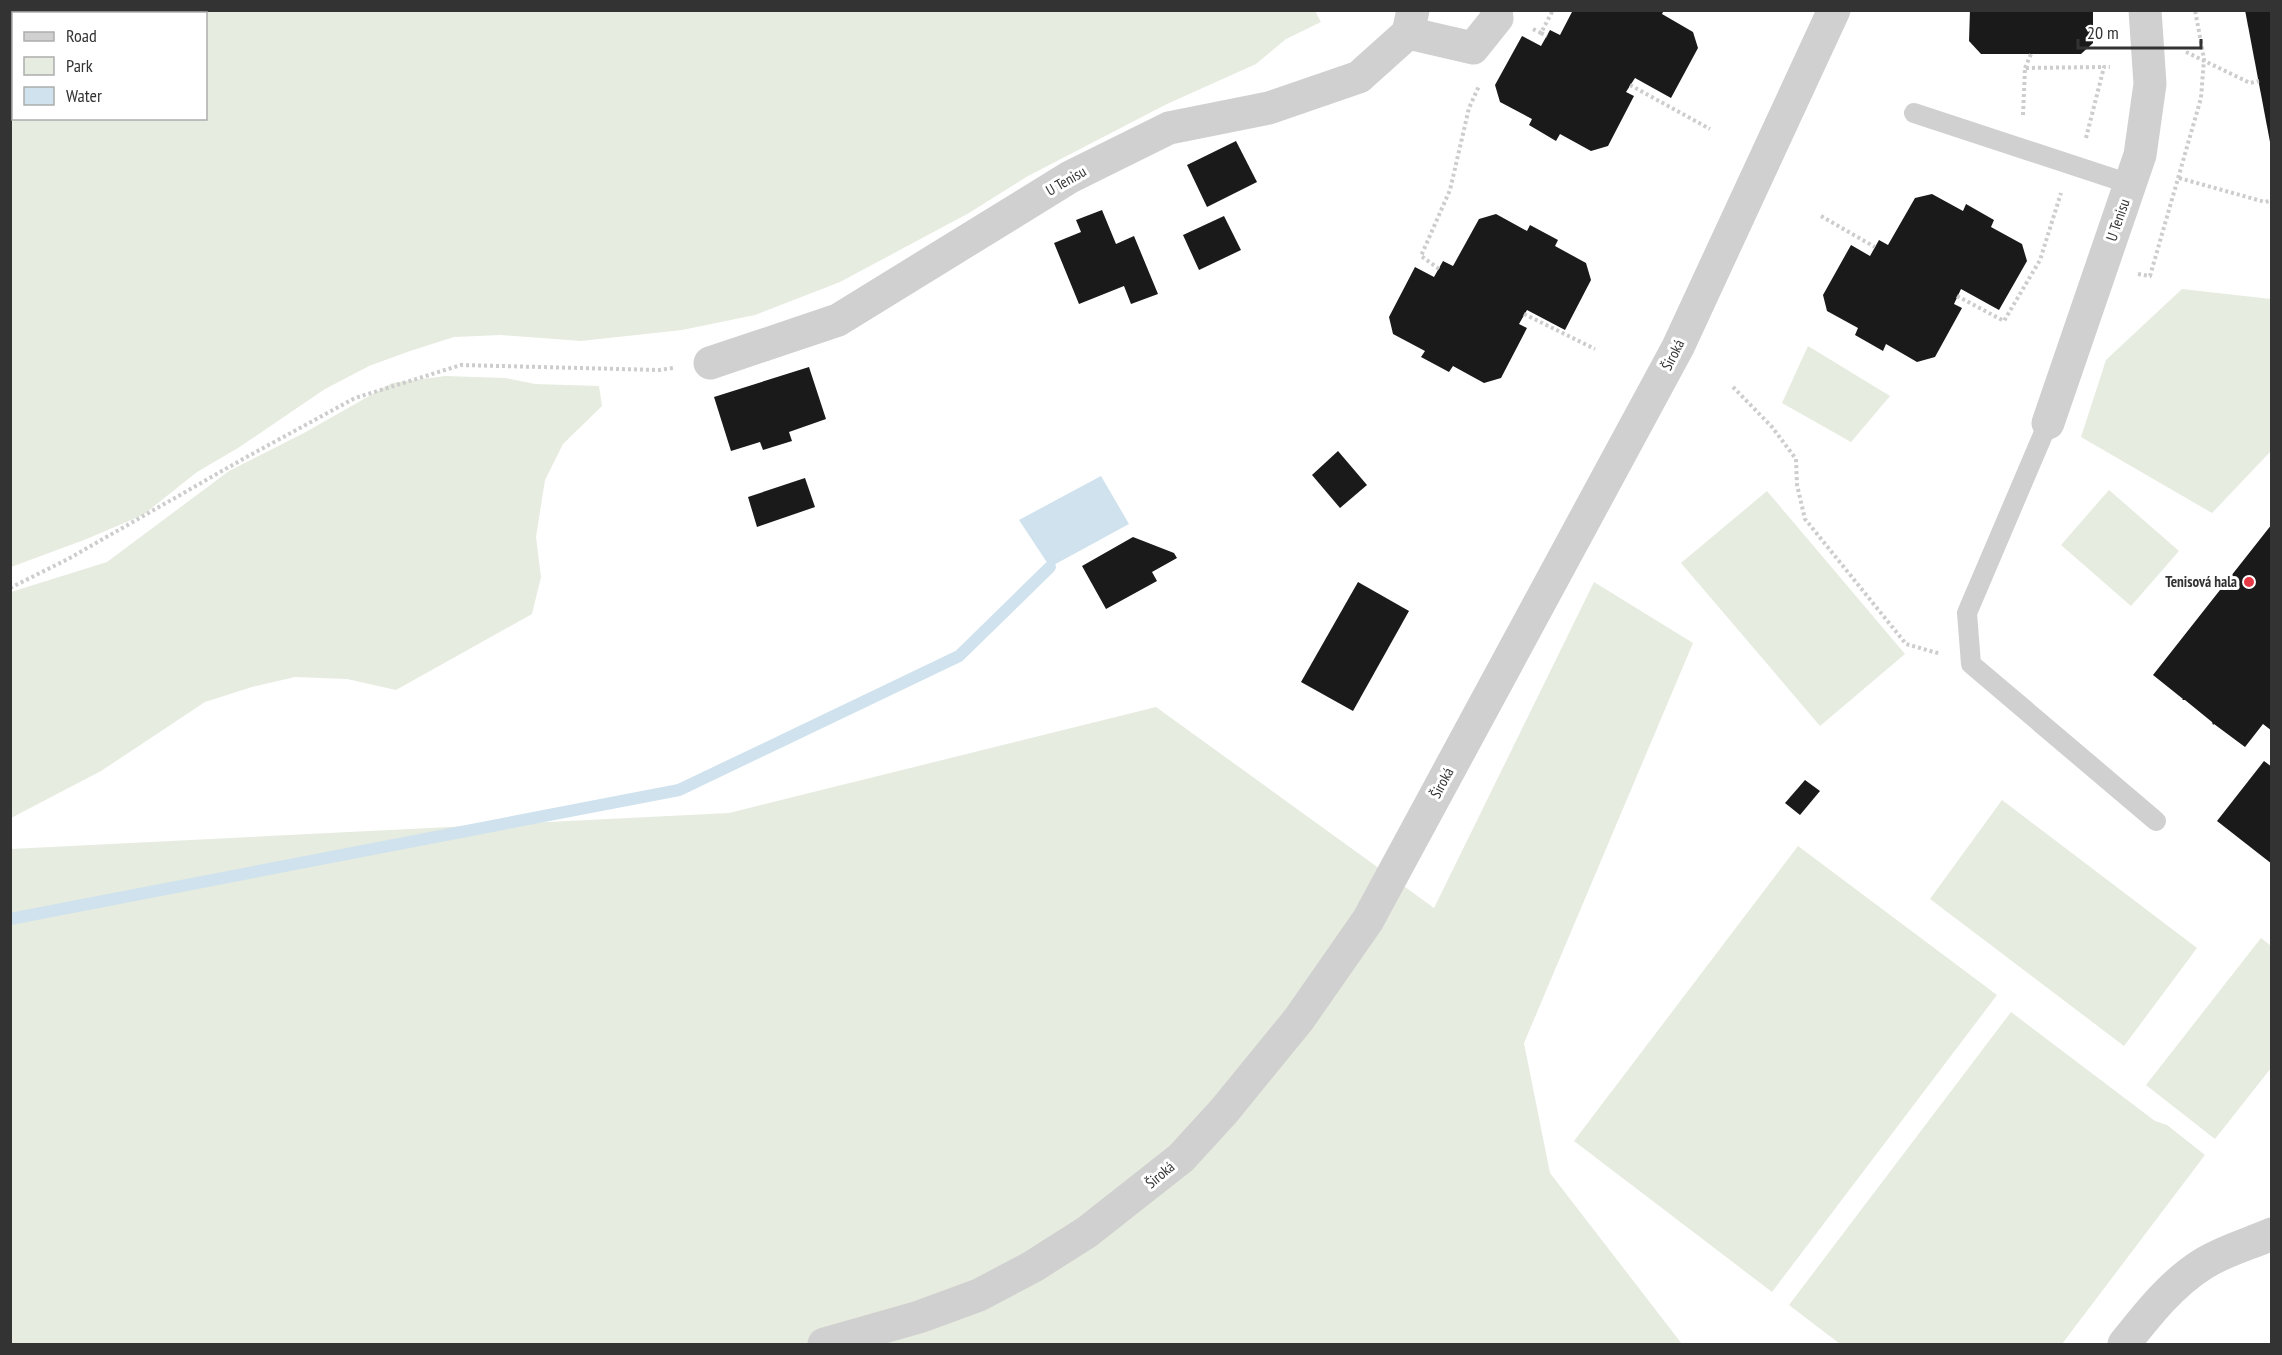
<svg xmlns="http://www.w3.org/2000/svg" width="2282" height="1355" font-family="'PT Sans Narrow',sans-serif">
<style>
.green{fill:#e6ecdf;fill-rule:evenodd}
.water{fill:#cfe2ee}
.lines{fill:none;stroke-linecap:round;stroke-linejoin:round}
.stream{stroke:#cfe2ee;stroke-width:12}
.building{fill:#1a1a1a}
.path{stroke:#cdcdcd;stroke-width:4;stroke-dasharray:3 3;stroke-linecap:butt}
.lane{stroke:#d0d0d0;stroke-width:20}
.street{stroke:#d0d0d0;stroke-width:33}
.poi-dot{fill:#e63946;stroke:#fff;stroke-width:2}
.labels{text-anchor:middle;stroke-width:6;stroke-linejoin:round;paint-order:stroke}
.street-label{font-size:15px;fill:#333;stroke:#fff}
.poi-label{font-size:15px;font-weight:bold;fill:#333;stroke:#fff;text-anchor:end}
</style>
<rect width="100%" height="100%" fill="#fff"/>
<g class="green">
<path d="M1315 11 1321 22 1286 39 1256 64 1167 104 1028 176 969 213 840 282 755 315 682 330 581 341 501 335 454 337 410 351 369 366 325 389 238 448 197 472 143 515 84 540 11 567V11ZM14 14H206V118H14Z"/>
<path d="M2182 289 2271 299V451L2212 513 2081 437 2106 360Z"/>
<path d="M1808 346 1890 396 1851 442 1782 403Z"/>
<path d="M445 376 505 378 535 384 599 386 602 406 563 444 545 480 536 537 541 577 532 614 396 690 347 679 295 677 252 687 205 702 101 771 11 818V592L107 562 229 471 304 433 392 383Z"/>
<path d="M2109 490 2179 551 2131 606 2061 545Z"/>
<path d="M1767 491 1905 654 1820 726 1681 563Z"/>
<path d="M1594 582 1693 643 1524 1043 1550 1173 1682 1344H11V849L729 813 1156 707 1434 908Z"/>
<path d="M2002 800 2197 948 2124 1046 1930 899Z"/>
<path d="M1798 846 1997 995 1772 1292 1574 1141Z"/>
<path d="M2261 938 2271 946V1068L2215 1139 2146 1085Z"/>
<path d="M2011 1012 2155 1121 2167 1125 2205 1155 2062 1344H1840L1789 1305Z"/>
</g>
<path class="water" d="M1101 476 1129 524 1050 567 1019 520Z"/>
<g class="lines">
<path class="stream" d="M10 919 679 790 959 656 1050 567"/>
</g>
<g class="building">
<path d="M1573 10H1664L1662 14 1693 32 1698 48 1671 98 1635 78 1626 92 1634 96 1608 146 1591 151 1560 134 1556 141 1529 125 1532 119 1500 102 1495 85 1522 36 1541 46 1550 30 1560 35Z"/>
<path d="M1970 10H2093V43L2081 54H1981L1969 41Z"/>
<path d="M2245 10H2272V142H2270Z"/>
<path d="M1236 141 1257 182 1207 207 1187 165Z"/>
<path d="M1932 194 1963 211 1966 204 1994 220 1991 227 2022 244 2027 261 1999 310 1961 289 1954 304 1962 308 1935 357 1917 362 1886 344 1883 351 1855 335 1858 328 1827 311 1823 295 1851 245 1870 256 1879 240 1888 245 1915 198Z"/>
<path d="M1102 210 1116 244 1134 236 1158 294 1131 304 1124 286 1079 304 1054 243 1081 232 1076 220Z"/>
<path d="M1496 214 1527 231 1530 225 1558 240 1555 246 1586 263 1591 280 1565 330 1527 310 1519 324 1527 328 1501 378 1484 383 1453 366 1449 372 1421 357 1425 351 1393 334 1389 317 1415 267 1434 277 1443 261 1453 266 1479 219Z"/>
<path d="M1224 216 1241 250 1199 270 1183 235Z"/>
<path d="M809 367 826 419 789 432 792 441 763 450 760 442 731 451 714 397Z"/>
<path d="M1338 451 1367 485 1340 508 1312 475Z"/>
<path d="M805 478 815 507 757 527 748 497Z"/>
<path d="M2272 524V731L2263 724 2245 747 2214 724 2213 725 2212 722 2185 700H2182L2183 699 2153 675Z"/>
<path d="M1133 537 1174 553 1177 558 1152 572 1157 581 1106 609 1082 566Z"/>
<path d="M1358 582 1409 611 1353 711 1301 682Z"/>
<path d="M2264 761 2272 767V864L2217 821Z"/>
<path d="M1805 780 1820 791 1800 815 1785 803Z"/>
</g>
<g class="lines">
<g class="path">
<path d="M1533 29 1541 33 1553 10"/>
<path d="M1541 33 1547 36"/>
<path d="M2186 52 2250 83 2259 81"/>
<path d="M2025 68 2031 54"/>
<path d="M1630 85 1710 129"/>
<path d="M2023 115 2025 68 2104 67"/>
<path d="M2086 138 2104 67H2110"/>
<path d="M2179 178 2265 202 2272 200"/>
<path d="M1821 216 1875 247"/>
<path d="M1439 269 1421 256 1450 190 1469 108 1479 86"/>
<path d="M2138 274 2150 276 2201 98 2204 59 2195 10"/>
<path d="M1957 296 2004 321 2040 260 2061 193"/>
<path d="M1524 314 1595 349"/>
<path d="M1733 387 1772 427 1796 459 1797 485 1805 519 1906 644 1941 654"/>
<path d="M10 588 68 559 243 459 355 398 461 365 659 370 673 368"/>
</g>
<g class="lane">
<path d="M1914 113 2130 184"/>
<path d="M2048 423 1967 613 1971 664 2156 821"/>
</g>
<g class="street">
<path d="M1408 33 1473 48 1497 18 1496 10"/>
<path d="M710 363 838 320 1070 177 1169 128 1269 108 1359 77 1408 33 1413 10"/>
<path d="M2048 423 2140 155 2150 84 2145 10"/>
<path d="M824 1344 919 1317 979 1295 1032 1267 1087 1232 1181 1158 1224 1111 1299 1019 1368 920 1678 347 1834 10"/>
<path d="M2124 1344C2147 1315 2171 1284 2203 1264 2223 1251 2249 1244 2272 1234"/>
</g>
</g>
<circle class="poi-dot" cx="2249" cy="582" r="6"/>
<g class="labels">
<g class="street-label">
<text transform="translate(1066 181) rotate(-30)" y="5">U Tenisu</text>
<text transform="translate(2118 220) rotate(-71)" y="5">U Tenisu</text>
<text transform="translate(1673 355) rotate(-63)" y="5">Široká</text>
<text transform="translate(1442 783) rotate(-62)" y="5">Široká</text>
<text transform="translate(1160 1175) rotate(-40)" y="5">Široká</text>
</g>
<g class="poi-label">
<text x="2237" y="587">Tenisová hala</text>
</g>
</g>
<rect width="2282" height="1355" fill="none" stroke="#333333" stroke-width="24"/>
<rect x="12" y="12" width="195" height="108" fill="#ffffff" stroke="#adadad" stroke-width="1.5"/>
<rect x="24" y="32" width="30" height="9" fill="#d0d0d0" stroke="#adadad" stroke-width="1.5"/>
<text x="66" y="42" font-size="18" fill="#333333">Road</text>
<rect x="24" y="57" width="30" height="18" fill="#e6ecdf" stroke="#adadad" stroke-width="1.5"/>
<text x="66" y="72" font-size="18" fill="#333333">Park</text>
<rect x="24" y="87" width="30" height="18" fill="#cfe2ee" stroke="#adadad" stroke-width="1.5"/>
<text x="66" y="102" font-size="18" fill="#333333">Water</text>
<path d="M2078 39v9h123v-9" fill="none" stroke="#333333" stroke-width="3"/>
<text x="2087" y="39" font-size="18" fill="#333333" stroke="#ffffff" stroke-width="4.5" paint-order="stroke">20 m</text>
</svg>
